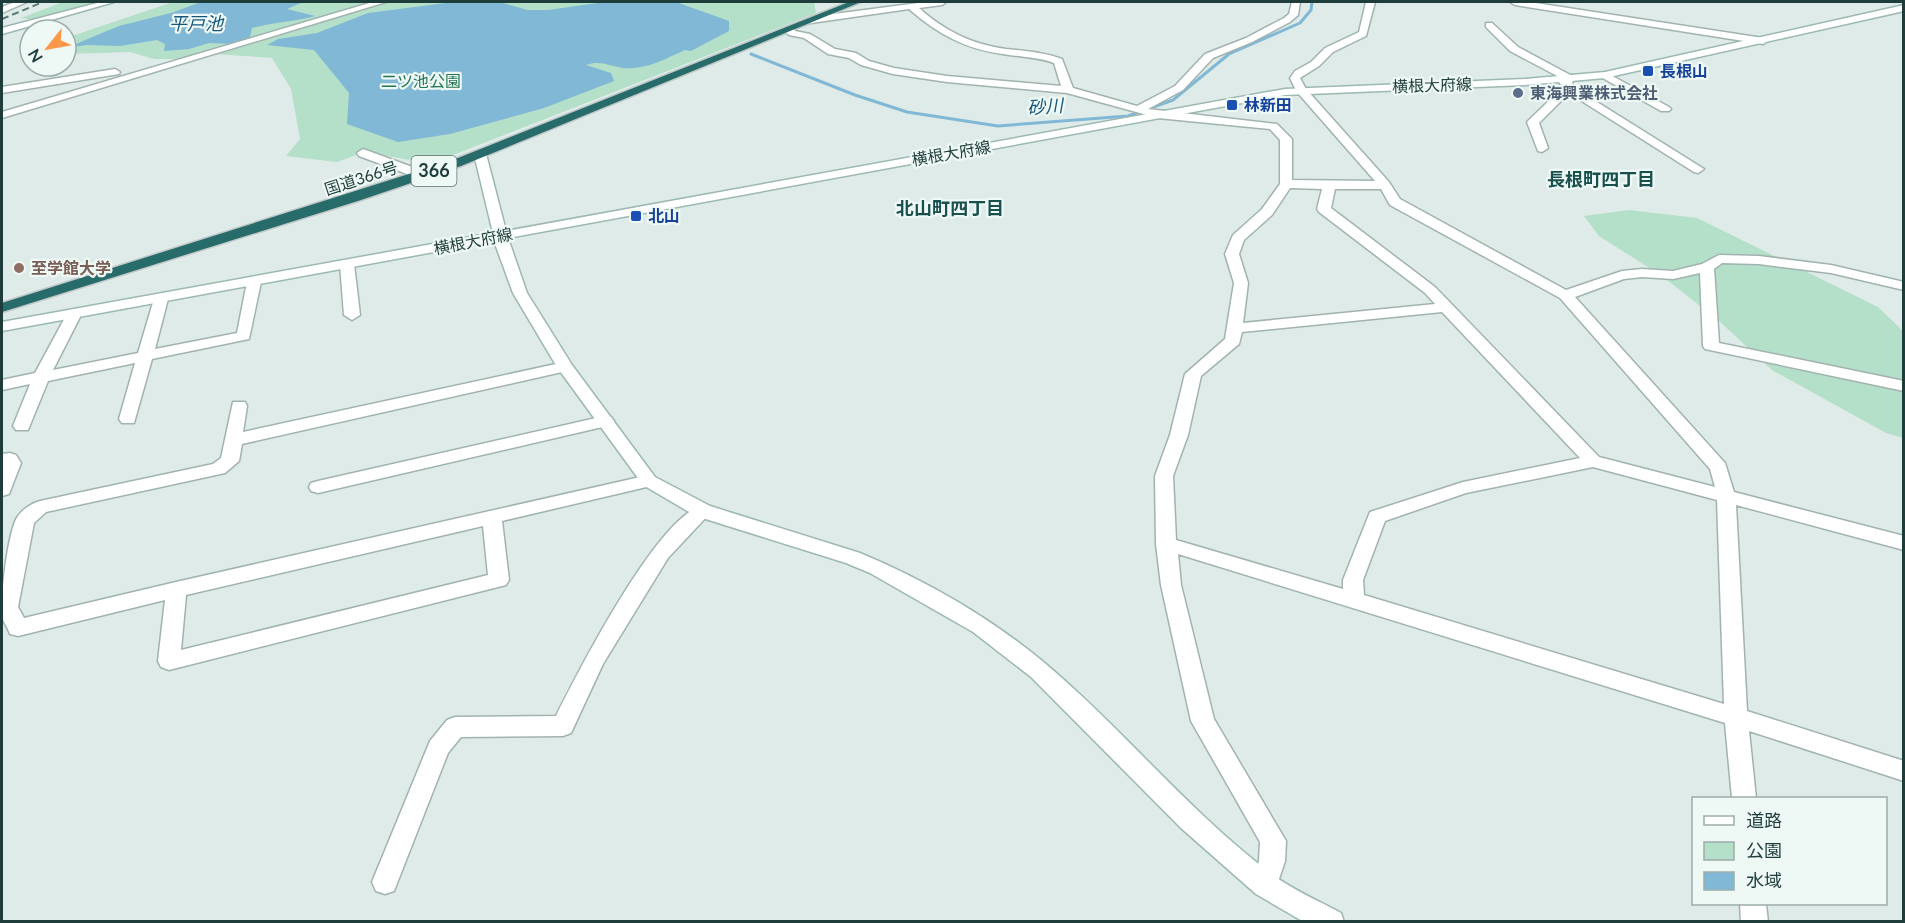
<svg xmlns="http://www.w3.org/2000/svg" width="1905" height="923" font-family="Lato,'Noto Sans JP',sans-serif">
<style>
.green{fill:#b4dfc8}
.water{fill:#80b8d6}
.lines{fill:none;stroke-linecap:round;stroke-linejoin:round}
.stream{stroke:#80b8d6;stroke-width:3}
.street-casing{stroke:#a1b3b0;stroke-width:3}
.secondary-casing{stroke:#9cb8b3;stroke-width:3}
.highway-casing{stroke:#c0c8c8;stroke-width:3}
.street{fill:#fff;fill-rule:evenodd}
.secondary{fill:#fff;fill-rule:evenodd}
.highway{fill:#276b6a;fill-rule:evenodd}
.rail{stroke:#587876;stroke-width:2;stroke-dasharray:7 4;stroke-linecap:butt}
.transit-dot{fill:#1a4fb4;stroke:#eef8f5;stroke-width:2}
.service-dot{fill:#5c6f8a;stroke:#eef8f5;stroke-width:2}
.education-dot{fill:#8d6e63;stroke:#eef8f5;stroke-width:2}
.labels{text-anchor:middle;stroke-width:4.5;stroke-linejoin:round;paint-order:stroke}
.far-transit-label{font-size:16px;font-weight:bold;fill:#164399;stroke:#eef8f5;text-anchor:start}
.far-park-label{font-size:16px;fill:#257654;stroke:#eef8f5}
.far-street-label{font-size:16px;fill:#1e3c3a;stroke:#eef8f5}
.far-service-label{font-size:16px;font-weight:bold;fill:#4e5e75;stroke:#eef8f5;text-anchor:start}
.far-education-label{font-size:16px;font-weight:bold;fill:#785e54;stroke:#eef8f5;text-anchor:start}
.far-water-label{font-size:18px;font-style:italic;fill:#14577d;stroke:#eef8f5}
.shield{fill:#eef8f5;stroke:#5c7472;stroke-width:1.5}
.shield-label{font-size:18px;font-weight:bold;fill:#1e3c3a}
.far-neighbourhood-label{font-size:18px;font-weight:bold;fill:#18504d;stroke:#eef8f5}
</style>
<rect width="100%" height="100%" fill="#deebe8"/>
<g class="green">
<path d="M63 2H105L37 20 21 18Z"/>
<path d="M173 2H814L816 13 448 157 421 162 365 152 337 162 286 156 300 139 291 89 272 58 216 54 183 59H154L130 52 66 54V38Z"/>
<path d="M1629 210 1697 218 1878 307 1903 331V438L1886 433 1772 370 1718 320 1662 276 1599 236 1584 216Z"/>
</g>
<g class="water">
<path d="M201 2H303L287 9 315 16C294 22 273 22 252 28L249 41 233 44 209 43 189 49 164 51 165 44 157 40 120 46 87 45 66 48 119 26 171 13Z"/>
<path d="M500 2 527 10H548L605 2H676L729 21V31L691 51 685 50C665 59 646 70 623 68 609 66 601 60 586 65L611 73 614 81 544 108 450 134 398 142 347 124 349 93 314 50 267 45 278 39 317 33 368 13 446 3Z"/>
</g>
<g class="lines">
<path class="stream" d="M751 54 855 95 907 112 998 126 1128 116 1173 100 1229 54 1300 23 1311 10 1312 2"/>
<g class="street-casing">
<g id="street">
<path d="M15 2H27L2 13V7Z"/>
<path d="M373 2H386L2 118V112Z"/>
<path d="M926 2H946L942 5 919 8C945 31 971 44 1006 49 1025 51 1043 52 1062 59L1073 88 1137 106 1175 86 1205 54 1246 38 1284 18 1289 14 1292 2H1300L1298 15 1290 22 1252 42 1213 58 1183 90 1148 109 1277 124 1292 139V180L1375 181 1297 92 1290 78 1295 71 1311 62 1325 48 1359 32 1366 2H1375L1366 36 1333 52 1319 66 1300 78 1306 89 1389 182 1400 199 1566 290 1622 271 1642 269 1673 271 1702 264 1719 255 1759 256 1831 265 1904 282V290L1831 273 1759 264 1722 263 1714 269 1719 343 1904 381V391L1705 349 1703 346 1700 273 1673 279 1642 277 1624 279 1575 297 1725 463 1734 492 1904 536V550L1736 505 1747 711 1904 761V781L1749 731 1756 798H1732L1725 723 1178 554 1181 585 1214 719 1286 841 1285 861 1274 894 1265 897 1256 894 1252 885 1259 861 1260 842 1191 721 1161 585 1156 544 1155 476 1170 435 1185 374 1225 339 1234 283 1225 254 1233 235 1262 209 1280 184V140L1270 129 1158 118 1067 93 947 82 893 74 861 65 849 58 828 54 804 38 789 35 783 29 791 27 795 31 810 34 835 49 856 53 869 61 894 68 947 76 1061 86 1054 63C1037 57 1020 57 1003 54 965 49 938 34 909 9L811 23 806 20 811 17ZM1290 188 1322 189 1317 209 1319 212 1425 293 1435 304 1243 323 1248 283 1239 254 1244 240 1272 215ZM1335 189H1381L1390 205 1560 298 1710 469 1715 487 1599 457 1435 287 1331 208ZM1442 312 1580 458 1463 482 1370 512 1343 580V589L1176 540 1173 476 1188 435 1201 376 1239 344 1242 332ZM1593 467 1717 500 1724 704 1364 595 1363 580 1385 521 1466 493Z"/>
<path d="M1510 2H1529L1763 38 1768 41 1763 44 1515 5Z"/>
<path d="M1486 23H1492L1518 47 1574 77 1575 79 1572 82 1573 87 1704 169 1698 173 1694 172 1569 93 1539 123 1548 148 1542 152 1538 151 1527 122 1563 87 1558 81 1561 78 1510 51 1486 27Z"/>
<path d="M115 69 120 72 119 74 2 93V87Z"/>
<path d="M1605 72 1669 107 1671 109 1669 111H1661L1601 77 1600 75Z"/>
<path d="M363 149 426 172 428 175 426 178H418L359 156 357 153Z"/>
<path d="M347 260 354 264 360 315 352 320 344 315 340 264Z"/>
<path d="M254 278 261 282 249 339 152 359 134 423H122L119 419 135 363 48 381 28 430H16L13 426 30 384 2 390V380L35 373 68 312 73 310 81 315 53 370 138 353 154 299 161 295 168 299 155 349 237 333 247 282Z"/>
<path d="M565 362 573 367 571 370 242 444 239 461 225 473 46 512 34 523 18 607 24 618 176 582 649 475 655 477 658 481 655 485 502 521 509 580 506 585 169 670 161 667 158 661 165 600 18 636 10 634C8 628 4 623 2 617 0 601 8 529 18 516 23 509 32 503 40 501L213 464 221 458 233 402H245L247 406 243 432ZM483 526 488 575 181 650 186 595Z"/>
<path d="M605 416 611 417 614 421 611 425 318 493 311 491 309 487 311 483 318 481Z"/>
<path d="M10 453 16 455 21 463 9 494 2 496V454Z"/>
<path d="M703 505 710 506 712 511 668 558 603 664 571 733 563 736 461 737 448 753 394 891 385 894 376 891 372 882 430 741 447 720 455 717 556 716C578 672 657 517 703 505Z"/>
<path d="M1740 904H1766L1768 922H1741Z"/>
</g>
</g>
<g class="secondary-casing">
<g id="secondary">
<path d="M101 2H114L2 34V28Z"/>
<path d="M1904 5V11L1605 78 1525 85 1285 95 508 238 527 293 572 365 655 477 710 506 860 553C925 580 993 619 1047 665 1125 731 1190 813 1273 875 1293 890 1319 901 1341 913L1344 922H1304L1256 894 1181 828 1031 677 973 632 870 573 846 563 696 516 643 485 557 367 513 293 494 241 2 331V322L493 233 474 154 480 150 486 154 506 231 1285 89 1525 79 1605 72Z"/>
</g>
</g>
<g class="highway-casing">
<path id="highway" d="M849 2H861L461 166 361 200 2 312V303L453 160Z"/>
</g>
<use href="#street" class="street"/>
<use href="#secondary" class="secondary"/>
<use href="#highway" class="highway"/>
<path class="rail" d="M2 19 43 2"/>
</g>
<g class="transit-dot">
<rect x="1642" y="65" width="12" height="12" rx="3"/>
<rect x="1226" y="99" width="12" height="12" rx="3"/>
<rect x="630" y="210" width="12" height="12" rx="3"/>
</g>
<circle class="service-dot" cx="1518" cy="93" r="6"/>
<circle class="education-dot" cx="19" cy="268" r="6"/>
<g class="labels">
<g class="far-transit-label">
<text x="1660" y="77">長根山</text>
<text x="1244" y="111">林新田</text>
<text x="648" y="222">北山</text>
</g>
<g class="far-park-label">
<text x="421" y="87">二ツ池公園</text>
</g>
<g class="far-street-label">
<text transform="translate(1432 85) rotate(-2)" y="6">横根大府線</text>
<text transform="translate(951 153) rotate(-10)" y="6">横根大府線</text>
<text transform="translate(361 178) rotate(-18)" y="6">国道366号</text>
<text transform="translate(473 241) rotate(-11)" y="6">横根大府線</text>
</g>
<g class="far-service-label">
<text x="1530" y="99">東海興業株式会社</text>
</g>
<g class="far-education-label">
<text x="31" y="274">至学館大学</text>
</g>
<g class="far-water-label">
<text x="196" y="30">平戸池</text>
<text transform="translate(1045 107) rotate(-4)" y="6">砂川</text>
</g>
<rect class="shield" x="411.5" y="156" width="45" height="30" rx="4.5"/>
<g class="shield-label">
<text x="434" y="177">366</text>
</g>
<g class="far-neighbourhood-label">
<text x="1601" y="186">長根町四丁目</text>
<text x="950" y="215">北山町四丁目</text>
</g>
</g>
<rect width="1905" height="923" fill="none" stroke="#1e3c3a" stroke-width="6"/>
<rect x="1692" y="797" width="195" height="108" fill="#eef8f5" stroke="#9badaa" stroke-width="1.5"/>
<rect x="1704" y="816" width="30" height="9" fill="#ffffff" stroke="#9badaa" stroke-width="1.5"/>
<text x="1746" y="827" font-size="18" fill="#1e3c3a">道路</text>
<rect x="1704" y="842" width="30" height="18" fill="#b4dfc8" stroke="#9badaa" stroke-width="1.5"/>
<text x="1746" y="857" font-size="18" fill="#1e3c3a">公園</text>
<rect x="1704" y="872" width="30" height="18" fill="#80b8d6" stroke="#9badaa" stroke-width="1.5"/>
<text x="1746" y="887" font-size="18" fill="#1e3c3a">水域</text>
<g transform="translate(48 48) rotate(239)"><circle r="28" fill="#eef8f5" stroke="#9badaa" stroke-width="1.5"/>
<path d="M0-4.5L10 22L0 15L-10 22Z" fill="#fe9849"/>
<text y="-9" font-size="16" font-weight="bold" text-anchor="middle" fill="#1e3c3a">N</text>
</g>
</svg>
